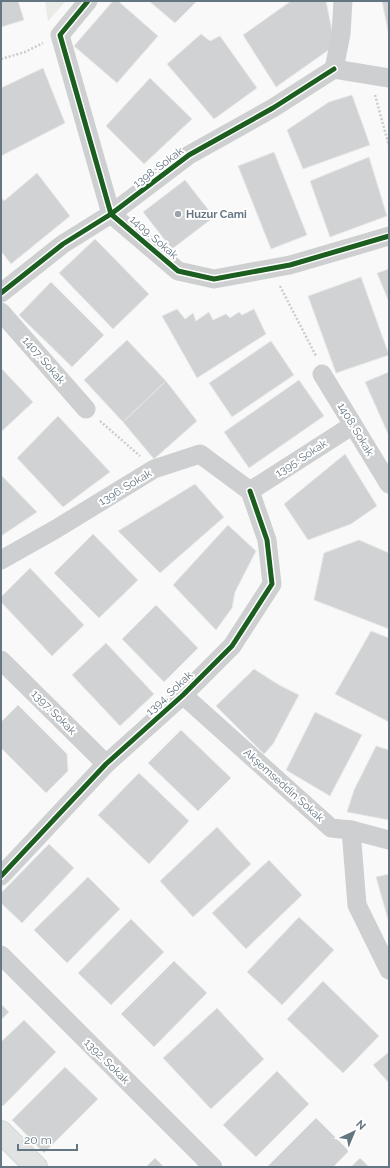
<svg xmlns="http://www.w3.org/2000/svg" width="390" height="1168" font-family="Raleway,sans-serif">
<style>
.green{fill:#e8ebe6}
.building{fill:#d0d2d3;stroke:#e8e8e8}
.lines{fill:none;stroke-linecap:round;stroke-linejoin:round}
.major-casing{stroke:#d5d6d7;stroke-width:24}
.path{stroke:#cbcccd;stroke-width:2.5;stroke-dasharray:2 2;stroke-linecap:butt}
.minor{stroke:#cecfd0;stroke-width:19}
.major{stroke:#e1e2e2;stroke-width:22}
.cycleway-casing{stroke:#fff;stroke-width:8}
.cycleway{stroke:#1b5e20;stroke-width:5}
.poi-dot{fill:#99a4ac;stroke:#fff;stroke-width:1.5}
.labels{text-anchor:middle;stroke-width:4;stroke-linejoin:round;paint-order:stroke}
.street-label{font-size:11px;fill:#657683;stroke:#fff}
.poi-label{font-size:11px;font-weight:bold;fill:#657683;stroke:#fff;text-anchor:start}
</style>
<rect width="100%" height="100%" fill="#f9f9f9"/>
<path class="green" d="M45 1H66L48 21Z"/>
<g class="building">
<path d="M1 1H18L24 20 1 27Z"/>
<path d="M113 1H118L158 36 117 83 74 46Z"/>
<path d="M149 1H197L175 23Z"/>
<path d="M291 1H326L334 40 330 49 276 87 243 35Z"/>
<path d="M382 1H389V36Z"/>
<path d="M201 34 210 41 220 36 257 88 214 119 167 64Z"/>
<path d="M43 68 65 123 1 156V88Z"/>
<path d="M150 78 192 119 144 164 106 126Z"/>
<path d="M352 95 370 145 303 169 287 130 329 102Z"/>
<path d="M274 152 307 235 271 249 238 166Z"/>
<path d="M369 157 387 216 330 237 310 181Z"/>
<path d="M37 173 70 216 11 264 1 251V197L4 201Z"/>
<path d="M185 180 214 217 172 249 143 212Z"/>
<path d="M95 239 149 294 113 329 59 273Z"/>
<path d="M389 269V302L377 273Z"/>
<path d="M361 277 389 355 336 373 308 296Z"/>
<path d="M51 282 104 335 72 367 19 315Z"/>
<path d="M177 309 185 319 193 313 196 321 209 312 213 320 226 314 230 318 239 312 242 315 254 309 266 334 197 378 162 316Z"/>
<path d="M127 340 166 381 123 422 84 380Z"/>
<path d="M271 341 294 375 232 417 209 383Z"/>
<path d="M1 368 33 402 1 432Z"/>
<path d="M389 372V436L365 382Z"/>
<path d="M299 380 324 416 249 468 224 432Z"/>
<path d="M166 381 197 421 154 459 123 422Z"/>
<path d="M58 416 110 472 63 507 17 458Z"/>
<path d="M345 454 377 506 351 524 308 540 284 504Z"/>
<path d="M1 475 37 512 1 536Z"/>
<path d="M195 484 224 517 160 573 118 531Z"/>
<path d="M228 525 256 551 235 592 232 608 216 630 173 585Z"/>
<path d="M93 534 138 580 99 618 54 573Z"/>
<path d="M359 540 389 553V629L314 600 324 553Z"/>
<path d="M30 568 84 625 52 656 1 602V597Z"/>
<path d="M156 605 198 648 164 682 122 639Z"/>
<path d="M371 631 389 638V722L335 694Z"/>
<path d="M106 643 154 694 120 726 72 675Z"/>
<path d="M254 669 279 685 299 695 273 744 264 754 216 706Z"/>
<path d="M18 705 67 754 68 771 46 793 1 748V722Z"/>
<path d="M315 712 362 735 330 796 286 770Z"/>
<path d="M181 730 231 778 198 811 148 763Z"/>
<path d="M376 746 389 750V820L347 812 354 790Z"/>
<path d="M139 773 189 821 149 864 98 815Z"/>
<path d="M217 827 251 864 193 917 160 881Z"/>
<path d="M49 844 74 868 22 923 1 903V893Z"/>
<path d="M269 860 302 895 246 949 212 913Z"/>
<path d="M389 874V923L376 877Z"/>
<path d="M88 877 120 909 67 963 34 930Z"/>
<path d="M299 917 334 950 282 1005 247 972Z"/>
<path d="M131 919 164 952 111 1005 78 973Z"/>
<path d="M174 961 207 993 154 1047 121 1014Z"/>
<path d="M323 981 379 1036 343 1073 287 1019Z"/>
<path d="M1 1004 9 1012 1 1020Z"/>
<path d="M217 1008 264 1059 211 1109 163 1058Z"/>
<path d="M24 1020 56 1052 3 1106 1 1104V1042Z"/>
<path d="M389 1052V1083L373 1065Z"/>
<path d="M65 1067 98 1099 44 1153 12 1120Z"/>
<path d="M277 1071 309 1104 256 1157 223 1125Z"/>
<path d="M316 1118 349 1151 333 1167H267Z"/>
<path d="M155 1158 164 1167H146Z"/>
<path d="M360 1158 369 1167H351Z"/>
</g>
<g class="lines">
<g class="major-casing">
<path id="major" d="M1 1132 36 1167"/>
</g>
<g class="path">
<path d="M1 59 25 52 43 43"/>
<path d="M375 95 389 146"/>
<path d="M280 286 316 356"/>
<path d="M100 421 140 456"/>
</g>
<g class="minor">
<path d="M88 1 60 35 111 214 178 271 214 279 290 265 389 236"/>
<path d="M334 69 341 34 343 1"/>
<path d="M334 69 389 78"/>
<path d="M1 293 63 244 111 214 189 155 273 108 334 69"/>
<path d="M1 312 86 409"/>
<path d="M322 374 389 484"/>
<path d="M250 491 353 425"/>
<path d="M1 560 56 529 154 469 200 454 250 491"/>
<path d="M1 660 106 764"/>
<path d="M183 695 331 828 351 830 357 905 389 970"/>
<path d="M351 830 389 840"/>
<path d="M1 876 106 764 183 695 232 646 272 584 267 540 250 491"/>
<path d="M1 955 213 1167"/>
</g>
<use href="#major" class="major"/>
<g class="cycleway-casing">
<g id="cycleway">
<path d="M88 1 60 35 111 214 178 271 214 279 290 265 389 236"/>
<path d="M1 293 63 244 111 214 189 155 273 108 334 69"/>
<path d="M1 876 106 764 183 695 232 646 272 584 267 540 250 491"/>
</g>
</g>
<use href="#cycleway" class="cycleway"/>
</g>
<circle class="poi-dot" cx="178" cy="214" r="4"/>
<g class="labels">
<g class="street-label">
<text transform="translate(158 167) rotate(-37)" y="4">1398. Sokak</text>
<text transform="translate(154 237) rotate(41)" y="4">1409. Sokak</text>
<text transform="translate(44 360) rotate(49)" y="4">1407. Sokak</text>
<text transform="translate(356 429) rotate(59)" y="4">1408. Sokak</text>
<text transform="translate(301 458) rotate(-33)" y="4">1395. Sokak</text>
<text transform="translate(125 487) rotate(-31)" y="4">1396. Sokak</text>
<text transform="translate(169 693) rotate(-43)" y="4">1394. Sokak</text>
<text transform="translate(54 712) rotate(45)" y="4">1397. Sokak</text>
<text transform="translate(284 785) rotate(42)" y="4">Akşemseddin Sokak</text>
<text transform="translate(107 1061) rotate(45)" y="4">1392. Sokak</text>
</g>
<g class="poi-label">
<text x="186" y="218">Huzur Cami</text>
</g>
</g>
<rect width="390" height="1168" fill="none" stroke="#657683" stroke-width="4"/>
<g transform="translate(354 1132) rotate(44)" stroke="#ffffff" stroke-width="3" paint-order="stroke">
<path d="M0-3L7 15L0 10L-7 15Z" fill="#657683"/>
<text y="-6" font-size="11" font-weight="bold" text-anchor="middle" fill="#657683">N</text>
</g>
<path d="M18 1144v6h59v-6" fill="none" stroke="#657683" stroke-width="2"/>
<text x="24" y="1144" font-size="12" fill="#657683" stroke="#ffffff" stroke-width="3" paint-order="stroke">20 m</text>
</svg>
